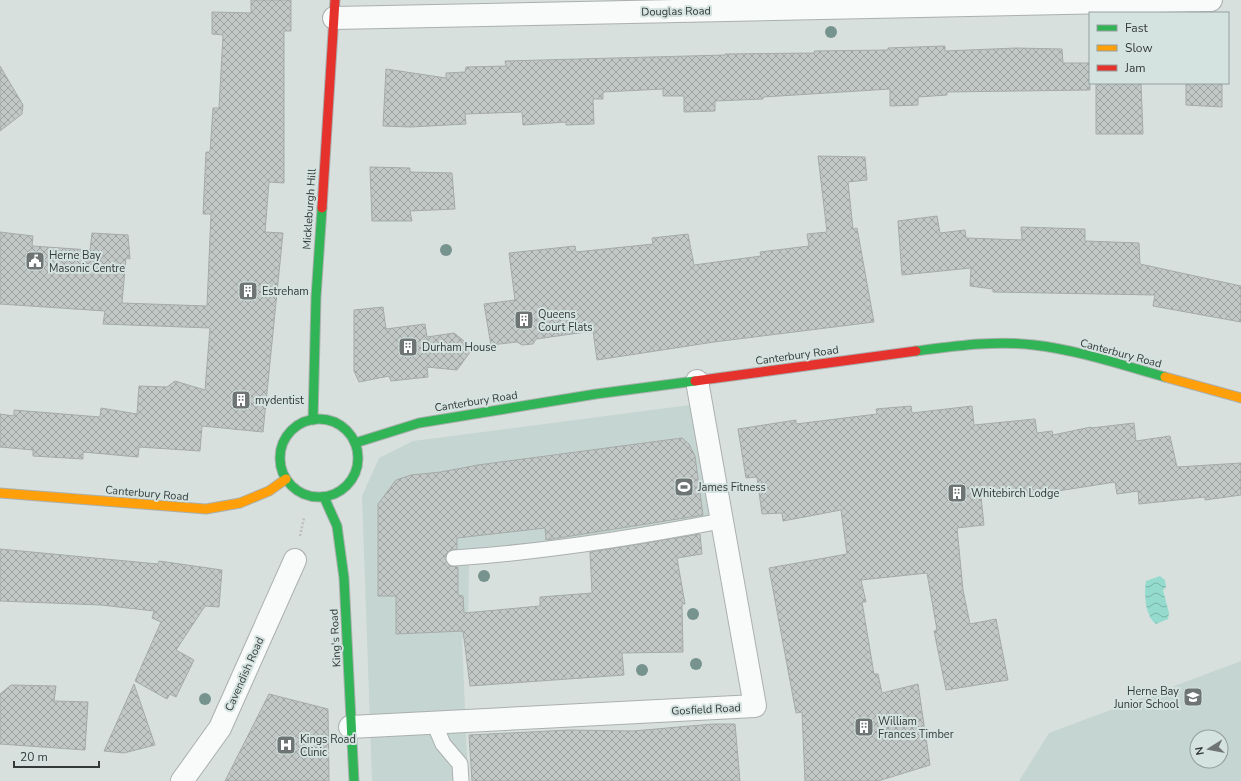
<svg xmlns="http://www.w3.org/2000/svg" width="1241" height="781" font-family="'Nunito Sans',sans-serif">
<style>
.built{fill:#c5d5d1;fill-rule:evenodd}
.water{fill:url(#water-waves)}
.building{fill:url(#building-cross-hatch);stroke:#a5aba9}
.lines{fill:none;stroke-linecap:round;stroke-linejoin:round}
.lane-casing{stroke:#aab0af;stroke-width:17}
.street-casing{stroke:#aab0af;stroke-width:24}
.fast-casing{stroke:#aab0af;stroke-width:11}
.slow-casing{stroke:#aab0af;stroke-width:11}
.jam-casing{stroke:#aab0af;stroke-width:11}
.path{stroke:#bcbfbe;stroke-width:2.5;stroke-dasharray:2 2;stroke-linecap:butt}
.lane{stroke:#f9fafa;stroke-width:15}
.street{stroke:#f9fafa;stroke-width:22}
.fast{stroke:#30b455;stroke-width:9}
.slow{stroke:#ff9f0a;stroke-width:9}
.jam{stroke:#e5322d;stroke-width:9}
.tree{fill:#77938e}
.labels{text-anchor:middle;stroke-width:4;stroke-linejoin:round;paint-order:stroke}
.street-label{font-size:11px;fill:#343a39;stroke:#d4e3e0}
.poi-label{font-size:11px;fill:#343a39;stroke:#d4e3e0;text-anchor:start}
</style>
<defs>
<pattern id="water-waves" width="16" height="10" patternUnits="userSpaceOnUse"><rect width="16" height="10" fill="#94dbce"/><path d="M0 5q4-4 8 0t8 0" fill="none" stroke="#7ab3a8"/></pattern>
<pattern id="building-cross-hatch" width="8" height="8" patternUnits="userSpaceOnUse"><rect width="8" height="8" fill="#c2c8c6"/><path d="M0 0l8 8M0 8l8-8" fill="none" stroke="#9ea3a2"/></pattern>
</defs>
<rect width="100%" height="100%" fill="#d8e0de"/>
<g class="built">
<path d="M690 405 714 529 469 563 468 632 462 639 468 781H372L362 496 379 458 413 441Z"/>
<path d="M1241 661V781H1019L1049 733ZM1197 737H1221V761H1197Z"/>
</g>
<path class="water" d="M1160 576 1165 580 1166 587 1163 590 1169 613 1168 619 1156 624C1145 616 1144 594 1146 581Z"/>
<g class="building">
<path d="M251 0H291V31H284V183L269 182 265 232 283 233 263 432 202 426 200 451 139 447 138 457 83 452V459L33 456V450L0 447V414L14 416V410L100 417 101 408 137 414 139 386 167 387 175 381 205 390 210 328 103 324 105 311 0 304V232L33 236 32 246 90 250 92 233 128 235 130 259 126 258 122 303 207 306 211 214H203L206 152H210L213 108H219L223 35 212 34V12L251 13Z"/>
<path d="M945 46V51L1016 48 1062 49 1063 63H1090V90L947 92V95L918 97V105L890 106V89L763 97V99L715 101V111L684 112V96H663V89L603 92V99H593L594 124 566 125V122L523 125 522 112 465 114 466 124 411 127 383 126 386 69 446 78V73L465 72 466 67 506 66 505 61 725 55V54L815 53 814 51 888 50V48Z"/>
<path d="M0 66 23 105 22 114 0 131Z"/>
<path d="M1096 83H1141L1143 134H1096Z"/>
<path d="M1186 83H1222V107L1186 105Z"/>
<path d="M818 156 865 157 867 180 848 182 853 229 857 228 874 322 714 342 597 360 593 331 536 339 533 344 522 345 517 342 491 345 484 304 515 300 509 253 575 246 576 252 653 244 652 238 688 234 694 265 761 256 760 252 809 246 807 234 827 232Z"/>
<path d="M370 167 410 168V172L452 173 455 209 410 211 412 221H372Z"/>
<path d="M937 216 940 233 965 230 966 238 1022 240 1021 227 1085 229V241L1139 243 1140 264 1241 286V322L1153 306 1155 295 993 292V289L970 286 971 268 902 275 898 221Z"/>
<path d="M383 307 386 329 425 324 427 337 454 333 473 348 457 370 427 367 428 377 391 381 389 376 359 382 354 371V310Z"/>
<path d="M911 406 912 413 972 406 974 425 1035 419 1037 433 1052 431 1053 435 1091 427V428L1134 423 1136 441 1170 436 1177 467 1241 463V495L1205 500V497L1139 504 1138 491 1117 494 1115 482 1026 496 1024 489 981 497 984 525 957 528 963 590 970 624 996 619 1008 680 946 690 934 631 937 630 927 573 861 580 866 602H862L874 674H878L882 693 918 684 930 765 878 781H805L802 712 796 713 769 568 847 554 841 510 783 521 782 513 762 514 757 477 746 478 738 429 796 420V424L877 414 876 409Z"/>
<path d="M682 438 689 444 695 456 703 515 546 540 545 528 457 538V549L449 551 445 558 450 566 458 567V595L463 596 464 613 540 606V597L592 593 590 552 700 534 702 554 677 558 685 604H682L683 652 622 653 624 675 470 686 463 631 396 634V596H378V504L396 480 411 475 441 472 478 465Z"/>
<path d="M0 549 158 564 159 561 222 570 219 607 205 606 176 650 194 660 176 697 170 694 167 699 135 681 161 622 152 618 154 611 101 605 0 601Z"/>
<path d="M134 684 155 745 124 753 104 751Z"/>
<path d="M11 685 56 686 54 701 88 702 85 750 0 744V694Z"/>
<path d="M269 694 328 709 329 781H225Z"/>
<path d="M713 724H735L740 781H472L469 735 569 730 633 731Z"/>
</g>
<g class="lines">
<g class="lane-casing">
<g id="lane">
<path d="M454 558C544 552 633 538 721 521"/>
<path d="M434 723 443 744 460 764 461 781"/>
</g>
</g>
<g class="street-casing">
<g id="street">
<path d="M334 18 1211 0"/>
<path d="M350 727 755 706 697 381"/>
<path d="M182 781 220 728 295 560"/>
</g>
</g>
<g class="fast-casing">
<g id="fast">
<path d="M916 351C955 346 995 340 1034 345 1078 350 1122 365 1165 377"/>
<circle cx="319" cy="458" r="39"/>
<path d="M313 420 316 297 322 208"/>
<path d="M355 443 419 423 596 394 695 381"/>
<path d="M324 497 337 526 344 578 354 781"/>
</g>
</g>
<g class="slow-casing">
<g id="slow">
<path d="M1165 377 1241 398"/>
<path d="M0 493 206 509 240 503 269 491 286 479"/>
</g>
</g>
<g class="jam-casing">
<g id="jam">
<path d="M322 208 335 0"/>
<path d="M695 381 916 351"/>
</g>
</g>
<path class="path" d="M300 536 304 518"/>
<use href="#lane" class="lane"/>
<use href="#street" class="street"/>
<use href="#fast" class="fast"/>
<use href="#slow" class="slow"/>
<use href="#jam" class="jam"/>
</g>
<g class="tree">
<circle cx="831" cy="32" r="6"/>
<circle cx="446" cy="250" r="6"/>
<circle cx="484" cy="576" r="6"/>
<circle cx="693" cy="614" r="6"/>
<circle cx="696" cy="664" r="6"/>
<circle cx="642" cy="670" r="6"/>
<circle cx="205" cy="699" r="6"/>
</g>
<defs>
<g id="civic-square" transform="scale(1)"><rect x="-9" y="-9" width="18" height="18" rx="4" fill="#6d7473" stroke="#d4e3e0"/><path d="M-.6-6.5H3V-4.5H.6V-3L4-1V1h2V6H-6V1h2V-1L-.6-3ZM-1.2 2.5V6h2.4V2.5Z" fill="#fff"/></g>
<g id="building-square" transform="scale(1)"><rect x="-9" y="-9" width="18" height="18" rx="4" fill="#6d7473" stroke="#d4e3e0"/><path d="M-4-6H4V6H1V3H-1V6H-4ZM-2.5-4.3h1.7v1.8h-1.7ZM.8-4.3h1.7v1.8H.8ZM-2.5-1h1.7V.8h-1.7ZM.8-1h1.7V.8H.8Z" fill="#fff"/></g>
<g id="stadium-square" transform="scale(1)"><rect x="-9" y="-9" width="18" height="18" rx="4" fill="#6d7473" stroke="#d4e3e0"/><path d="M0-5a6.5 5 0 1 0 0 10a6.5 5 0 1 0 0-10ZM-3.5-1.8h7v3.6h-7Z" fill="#fff"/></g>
<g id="school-square" transform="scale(1)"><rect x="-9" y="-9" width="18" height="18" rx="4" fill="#6d7473" stroke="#d4e3e0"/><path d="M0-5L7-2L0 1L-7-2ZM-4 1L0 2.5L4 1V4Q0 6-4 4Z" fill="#fff"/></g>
<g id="hospital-square" transform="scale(1)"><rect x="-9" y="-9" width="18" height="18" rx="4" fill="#6d7473" stroke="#d4e3e0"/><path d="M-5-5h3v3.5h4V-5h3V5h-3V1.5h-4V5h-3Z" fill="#fff"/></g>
</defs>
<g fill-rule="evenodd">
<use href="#civic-square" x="35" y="261"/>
<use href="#building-square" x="248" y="291"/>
<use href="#building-square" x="524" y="320"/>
<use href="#building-square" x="408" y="347"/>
<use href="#building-square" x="241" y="400"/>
<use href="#stadium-square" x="684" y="487"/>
<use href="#building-square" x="957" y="493"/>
<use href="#school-square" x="1193" y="697"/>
<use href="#building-square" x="864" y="727"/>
<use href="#hospital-square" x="286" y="745"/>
</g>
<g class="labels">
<g class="street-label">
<text transform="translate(676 11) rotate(-1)" y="4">Douglas Road</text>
<text transform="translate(309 209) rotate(-86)" y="4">Mickleburgh Hill</text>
<text transform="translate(1121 353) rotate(15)" y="4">Canterbury Road</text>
<text transform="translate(797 355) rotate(-8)" y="4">Canterbury Road</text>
<text transform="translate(476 401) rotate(-9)" y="4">Canterbury Road</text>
<text transform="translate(147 493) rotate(5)" y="4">Canterbury Road</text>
<text transform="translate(335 638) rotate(-93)" y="4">King's Road</text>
<text transform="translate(244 674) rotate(-66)" y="4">Cavendish Road</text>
<text transform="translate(706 709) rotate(-3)" y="4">Gosfield Road</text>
</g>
<g class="poi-label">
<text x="49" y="259">Herne Bay<tspan x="49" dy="13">Masonic Centre</tspan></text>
<text x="262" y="295">Estreham</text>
<text x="538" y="318">Queens<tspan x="538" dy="13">Court Flats</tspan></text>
<text x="422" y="351">Durham House</text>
<text x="255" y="404">mydentist</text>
<text x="698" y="491">James Fitness</text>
<text x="971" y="497">Whitebirch Lodge</text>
<text x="1179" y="695" text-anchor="end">Herne Bay<tspan x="1179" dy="13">Junior School</tspan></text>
<text x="878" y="725">William<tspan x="878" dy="13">Frances Timber</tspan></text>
<text x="300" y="743">Kings Road<tspan x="300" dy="13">Clinic</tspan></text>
</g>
</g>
<rect x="1089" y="12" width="140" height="72" fill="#d4e3e0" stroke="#949f9d"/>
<rect x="1097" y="25" width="20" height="6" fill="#30b455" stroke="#949f9d"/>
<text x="1125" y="32" font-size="12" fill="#343a39">Fast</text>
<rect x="1097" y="45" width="20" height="6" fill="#ff9f0a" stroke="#949f9d"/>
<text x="1125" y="52" font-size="12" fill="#343a39">Slow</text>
<rect x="1097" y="65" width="20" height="6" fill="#e5322d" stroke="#949f9d"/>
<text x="1125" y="72" font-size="12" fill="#343a39">Jam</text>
<g transform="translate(1209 749) rotate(259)"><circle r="19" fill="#d4e3e0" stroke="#949f9d"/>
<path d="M0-3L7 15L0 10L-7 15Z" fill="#6d7473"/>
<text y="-6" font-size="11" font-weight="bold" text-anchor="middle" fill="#343a39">N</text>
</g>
<path d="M14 761v6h85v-6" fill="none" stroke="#343a39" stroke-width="2"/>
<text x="20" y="761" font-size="12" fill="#343a39" stroke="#d4e3e0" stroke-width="3" paint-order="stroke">20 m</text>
</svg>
